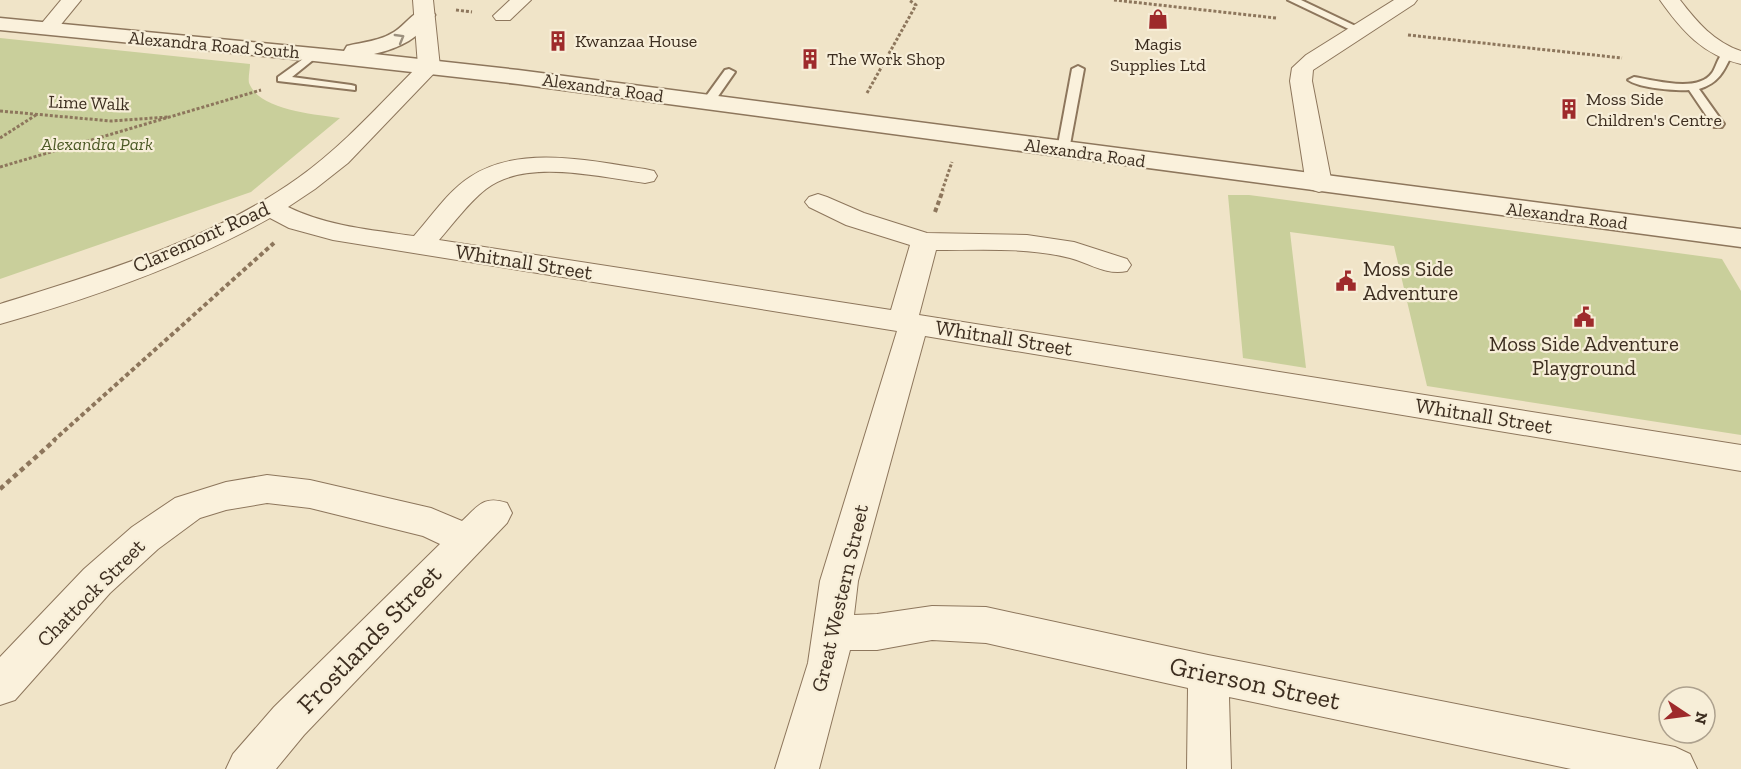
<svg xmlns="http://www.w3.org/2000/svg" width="1741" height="769" font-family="'Zilla Slab',serif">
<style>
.green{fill:#c9cf9b}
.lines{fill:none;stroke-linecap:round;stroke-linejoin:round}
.service-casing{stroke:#8d765c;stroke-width:4}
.minor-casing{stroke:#8d765c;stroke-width:2}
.tertiary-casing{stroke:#8d765c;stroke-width:3}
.path-far2{stroke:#8d765c;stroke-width:3;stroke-dasharray:3 2;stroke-linecap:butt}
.path-far1{stroke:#8d765c;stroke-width:4;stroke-dasharray:4.5 3;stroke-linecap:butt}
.path{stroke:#8d765c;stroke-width:4.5;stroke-dasharray:5 4;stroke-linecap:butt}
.service{fill:#faf1dc;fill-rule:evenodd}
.minor{fill:#faf1dc;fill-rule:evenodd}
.tertiary{fill:#faf1dc;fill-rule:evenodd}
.oneway{stroke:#9c907e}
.labels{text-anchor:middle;stroke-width:4.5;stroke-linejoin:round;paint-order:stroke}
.far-poi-label{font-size:18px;fill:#3d2e20;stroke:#f7eed8;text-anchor:start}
.far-street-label{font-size:18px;fill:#3d2e20;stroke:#f7eed8}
.far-park-label{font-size:18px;font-style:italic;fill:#4d5a26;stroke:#f7eed8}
.street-label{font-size:21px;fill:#3d2e20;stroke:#f7eed8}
.poi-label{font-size:21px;fill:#3d2e20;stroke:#f7eed8;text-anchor:start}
.near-street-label{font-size:26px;fill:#3d2e20;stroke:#f7eed8}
</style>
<rect width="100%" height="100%" fill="#f0e4c8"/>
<g class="green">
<path d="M0 38 250 64C250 69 248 78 249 83 260 111 316 114 340 118L251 192 0 279Z"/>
<path d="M1228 195H1249L1722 259 1741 291V435L1427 386 1394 246 1290 232 1306 368 1243 358Z"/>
</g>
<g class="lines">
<g class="service-casing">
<g id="service">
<path d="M1288 0H1301L1364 30 1363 32H1355Z"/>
<path d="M314 51 319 54 318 56 292 77 351 85 355 86V90L278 81V77Z"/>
<path d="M1727 51 1732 54C1724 71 1719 83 1699 89L1724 124 1722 127H1714L1689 90C1674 91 1639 88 1628 80L1634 77C1654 80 1698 93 1712 73 1717 66 1718 54 1727 51Z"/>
<path d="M1078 66 1084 69 1069 150 1063 154 1057 150 1072 69Z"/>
<path d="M729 69 735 72 712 105H704V99L725 70Z"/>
</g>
</g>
<g class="minor-casing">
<g id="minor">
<path d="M61 0H81L54 33H40L37 29Z"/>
<path d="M413 0H433L440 67 348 163 315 189 288 207C327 226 371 230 414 236 431 217 448 191 470 177 520 144 590 161 645 169L654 171 657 176 654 181 645 183C599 177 526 158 486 189 468 203 454 223 439 240L891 310 910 245 846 225 809 207 805 202 809 197 818 194 827 197 864 213 927 233 1027 235 1074 242 1127 259 1131 265 1127 271C1107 276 1089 263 1070 258 1027 247 980 250 936 250L919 315 1741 445V471L925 336 858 581 854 615 877 614 932 606 986 607 1208 655 1675 747 1690 754 1697 769H1571L1229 697 1231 769H1187L1188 688 986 643 932 640 877 650H850L819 769H775L808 663 820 581 897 331 333 240 289 228 270 218C186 265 92 298 0 324V304C102 272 210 241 298 178 343 146 380 104 418 66Z"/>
<path d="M510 0H531L510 20H496L493 16Z"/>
<path d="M1394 0H1417L1414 4 1313 70 1312 81 1332 184 1328 189 1319 192 1310 189 1306 184 1290 81 1292 68 1306 55Z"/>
<path d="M1660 0H1680C1697 22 1714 42 1741 51V64C1703 55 1682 31 1660 0Z"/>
<path d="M267 475 310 480 431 508 462 521C478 506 484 495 507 503L512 513 507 523 304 735 276 769H226L233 754 274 707 440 544 423 536 310 508 267 503 226 510 200 518 158 549 110 593 15 700 0 705V657L84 569 132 527 175 498 226 482Z"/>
</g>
</g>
<g class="tertiary-casing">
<path id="tertiary" d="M425 9 432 11 435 15C420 38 400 48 374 54L518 70 1741 229V247L518 84 314 61 0 30V18L344 51 347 46C363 42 380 41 394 32 405 25 413 12 425 9Z"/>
</g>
<g class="path-far2">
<path d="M1114 0 1276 18"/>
<path d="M456 10 472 12"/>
<path d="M1408 35 1622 58"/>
<path d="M867 93 916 5 909 0"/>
<path d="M0 111 111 121 168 117"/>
<path d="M0 138 36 115"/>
<path d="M0 167 261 90"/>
<path d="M942 191 952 162"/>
</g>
<g class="path-far1">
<path d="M935 212 943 190"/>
<path d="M53 441 274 243"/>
</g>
<path class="path" d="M0 489 55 440"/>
<use href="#service" class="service"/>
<use href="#minor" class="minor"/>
<use href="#tertiary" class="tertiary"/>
</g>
<defs><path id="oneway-chevron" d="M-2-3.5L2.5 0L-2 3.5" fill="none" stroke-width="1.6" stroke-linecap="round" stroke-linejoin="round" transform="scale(1.5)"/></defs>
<use class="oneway" href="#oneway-chevron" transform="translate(400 38) rotate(-30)"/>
<defs>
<g id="shop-bare" transform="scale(1.62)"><path d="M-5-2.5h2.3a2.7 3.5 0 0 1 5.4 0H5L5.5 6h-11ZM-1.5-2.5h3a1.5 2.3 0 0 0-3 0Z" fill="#9e2a2b" stroke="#f7eed8" stroke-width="2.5" paint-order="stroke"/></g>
<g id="building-bare" transform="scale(1.62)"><path d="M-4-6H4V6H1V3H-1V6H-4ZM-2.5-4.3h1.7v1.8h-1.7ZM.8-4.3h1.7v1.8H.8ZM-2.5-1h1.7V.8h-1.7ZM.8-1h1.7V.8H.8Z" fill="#9e2a2b" stroke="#f7eed8" stroke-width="2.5" paint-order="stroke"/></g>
<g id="civic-bare" transform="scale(1.62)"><path d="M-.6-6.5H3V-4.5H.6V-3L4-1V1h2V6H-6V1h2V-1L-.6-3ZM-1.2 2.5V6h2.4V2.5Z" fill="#9e2a2b" stroke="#f7eed8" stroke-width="2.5" paint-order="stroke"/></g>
</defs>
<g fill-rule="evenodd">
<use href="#shop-bare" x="1158" y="19"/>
<use href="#building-bare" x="558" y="41"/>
<use href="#building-bare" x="810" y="59"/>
<use href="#building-bare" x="1569" y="109"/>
<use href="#civic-bare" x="1346" y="281"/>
<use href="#civic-bare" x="1584" y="317"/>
</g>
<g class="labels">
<g class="far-poi-label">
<text x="575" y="47">Kwanzaa House</text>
<text x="1158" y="50" text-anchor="middle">Magis<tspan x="1158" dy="21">Supplies Ltd</tspan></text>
<text x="827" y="65">The Work Shop</text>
<text x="1586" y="105">Moss Side<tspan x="1586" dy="21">Children's Centre</tspan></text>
</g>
<g class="far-street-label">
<text transform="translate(214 45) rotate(5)" y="6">Alexandra Road South</text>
<text transform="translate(603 88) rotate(8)" y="6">Alexandra Road</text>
<text transform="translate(89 103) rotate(2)" y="6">Lime Walk</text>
<text transform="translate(1085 153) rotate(8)" y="6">Alexandra Road</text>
<text transform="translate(1567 216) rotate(7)" y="6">Alexandra Road</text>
</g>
<g class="far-park-label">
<text x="97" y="150">Alexandra Park</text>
</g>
<g class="street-label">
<text transform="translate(201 237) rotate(-24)" y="7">Claremont Road</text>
<text transform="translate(524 262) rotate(9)" y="7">Whitnall Street</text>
<text transform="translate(1004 338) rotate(9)" y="7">Whitnall Street</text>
<text transform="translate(1484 416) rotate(9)" y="7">Whitnall Street</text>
<text transform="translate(91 593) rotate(-45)" y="7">Chattock Street</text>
<text transform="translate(840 598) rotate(-77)" y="7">Great Western Street</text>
</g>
<g class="poi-label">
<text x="1363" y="276">Moss Side<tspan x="1363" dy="24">Adventure</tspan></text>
<text x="1584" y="351" text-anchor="middle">Moss Side Adventure<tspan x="1584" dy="24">Playground</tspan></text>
</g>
<g class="near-street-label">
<text transform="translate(369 639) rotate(-46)" y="9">Frostlands Street</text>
<text transform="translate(1255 683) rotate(12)" y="9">Grierson Street</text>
</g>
</g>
<g transform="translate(1687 715) rotate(103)"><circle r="28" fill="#f7eed8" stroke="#ada18e" stroke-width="1.5"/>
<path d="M0-4.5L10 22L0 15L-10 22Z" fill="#9e2a2b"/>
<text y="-9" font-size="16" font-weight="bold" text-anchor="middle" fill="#3d2e20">N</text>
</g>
</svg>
